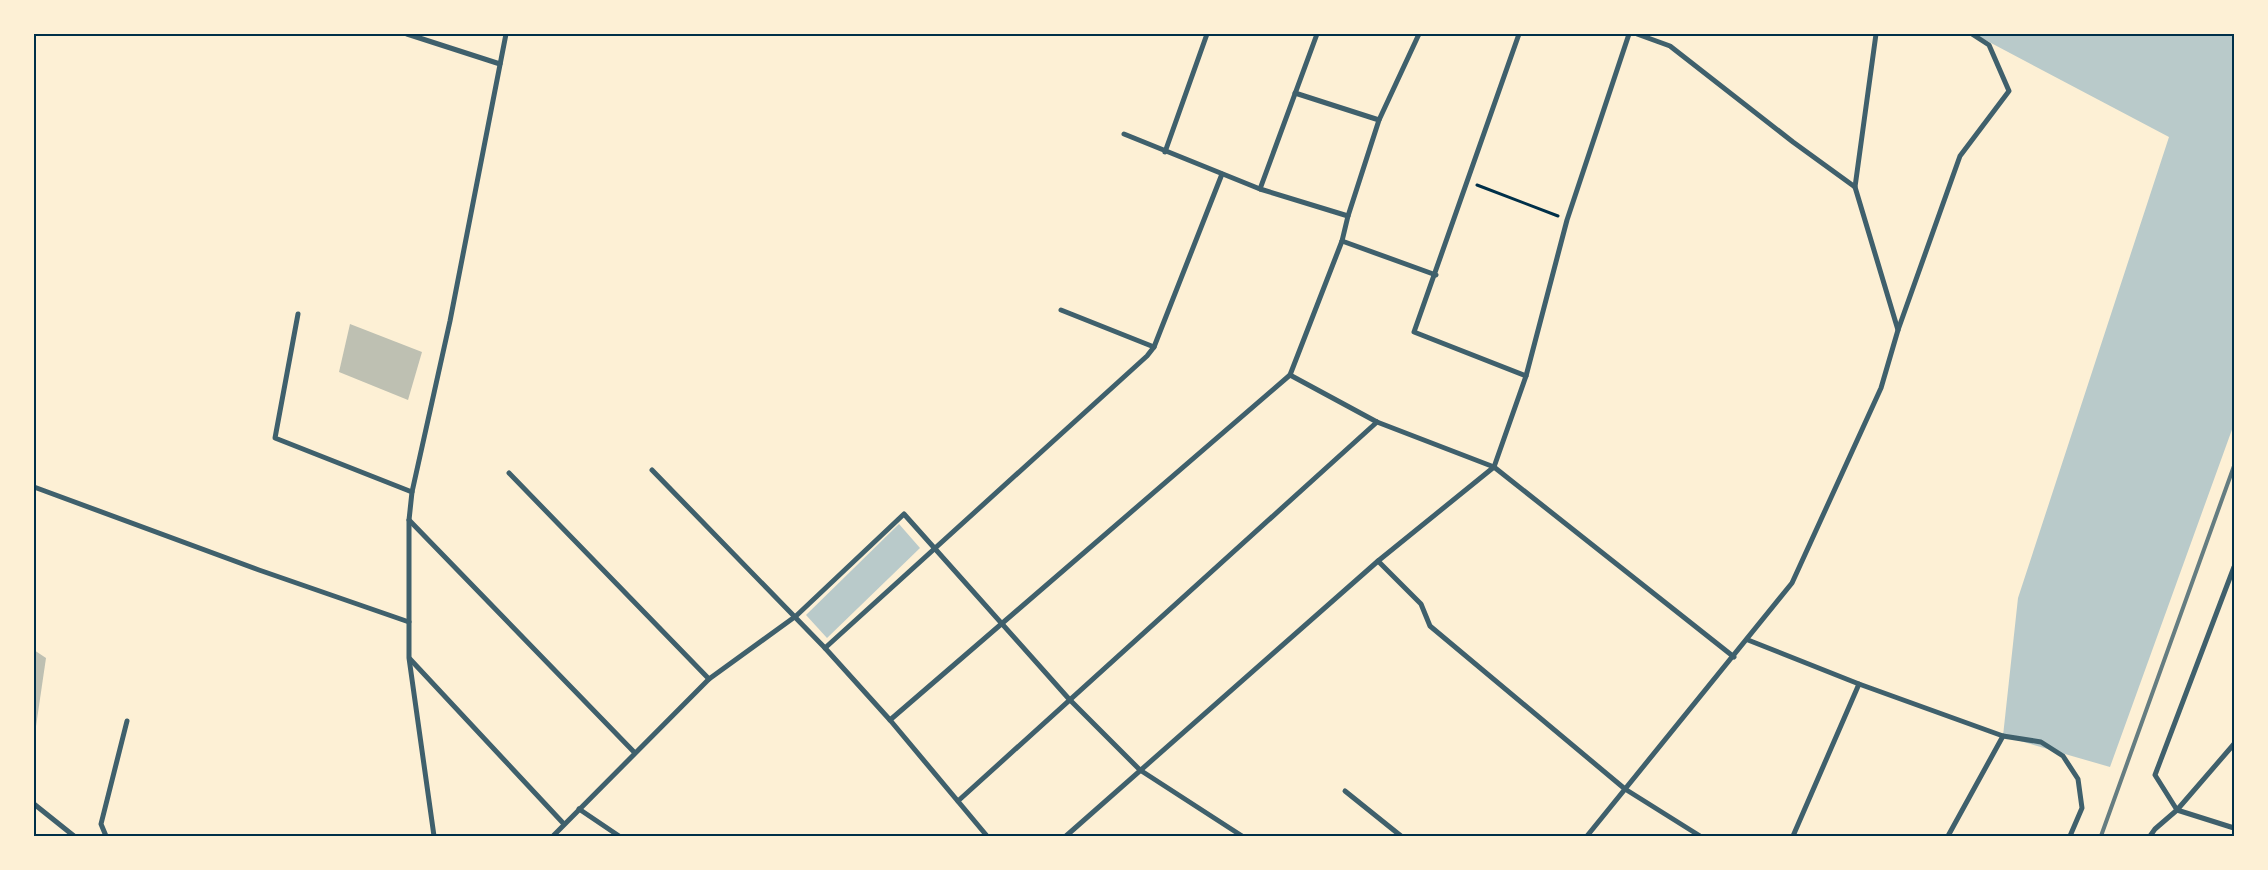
<svg xmlns="http://www.w3.org/2000/svg" width="2268" height="870" font-family="Lora,serif">
<style>
.green{fill:#b9caca}
.building{fill:#bec0b2}
.lines{fill:none;stroke-linecap:round;stroke-linejoin:round}
.path{stroke:#003049;stroke-width:3}
.minor{stroke:#3f606c;stroke-width:5}
.rail{stroke:#657d81;stroke-width:4}
.neatline{fill:none;stroke:#003049;stroke-width:2}
</style>
<rect width="100%" height="100%" fill="#fdf0d5"/>
<g class="green">
<path d="M1974 34H2234V424L2110 767 2003 736 2018 598 2169 137Z"/>
<path d="M899 524 920 548 827 638 806 615Z"/>
</g>
<g class="building">
<path d="M350 324 422 352 408 400 339 372Z"/>
<path d="M34 650 46 658 35 733H34Z"/>
</g>
<g class="lines">
<path class="path" d="M1477 185 1558 216"/>
<g class="minor">
<path d="M407 34 500 64"/>
<path d="M1519 34 1414 332 1526 376"/>
<path d="M1637 34 1670 46 1793 142 1855 187 1898 330"/>
<path d="M1295 93 1379 120"/>
<path d="M1124 134 1260 189 1348 216"/>
<path d="M1165 152 1207 34"/>
<path d="M1855 187 1876 34"/>
<path d="M1260 189 1317 34"/>
<path d="M1342 241 1436 275"/>
<path d="M1061 310 1154 347"/>
<path d="M298 314 275 438 412 492"/>
<path d="M1290 375 1377 422 1494 467 1734 657"/>
<path d="M652 470 825 648 890 720 987 836"/>
<path d="M509 473 709 679"/>
<path d="M34 487 259 570 409 622"/>
<path d="M409 520 634 752"/>
<path d="M1378 561 1421 604 1430 626 1625 789 1700 836"/>
<path d="M2234 567 2155 775 2177 810 2234 828"/>
<path d="M1748 640 1859 684 2003 736 2041 742 2063 756 2078 779 2082 808 2070 836"/>
<path d="M825 648 1147 356 1154 347 1222 174"/>
<path d="M410 659 563 823"/>
<path d="M890 720 1290 375 1342 241 1348 216 1379 120 1419 34"/>
<path d="M1345 791 1401 836"/>
<path d="M958 801 1377 422"/>
<path d="M34 804 74 836"/>
<path d="M579 809 619 836"/>
<path d="M106 836 101 824 127 721"/>
<path d="M434 836 409 658V520L412 492 450 321 506 34"/>
<path d="M553 836 709 679 796 616 904 514 1069 699 1140 770 1242 836"/>
<path d="M1066 836 1378 561 1494 467 1526 376 1567 220 1629 34"/>
<path d="M1587 836 1792 583 1881 388 1898 330 1960 156 2009 91 1989 45 1972 34"/>
<path d="M1793 836 1859 684"/>
<path d="M1948 836 2003 736"/>
<path d="M2150 836 2155 829 2177 810 2234 744"/>
</g>
<path class="rail" d="M2101 836 2234 466"/>
</g>
<rect width="2268" height="870" fill="none" stroke="#fdf0d5" stroke-width="70"/>
<rect x="35" y="35" width="2198" height="800" class="neatline"/>
</svg>
